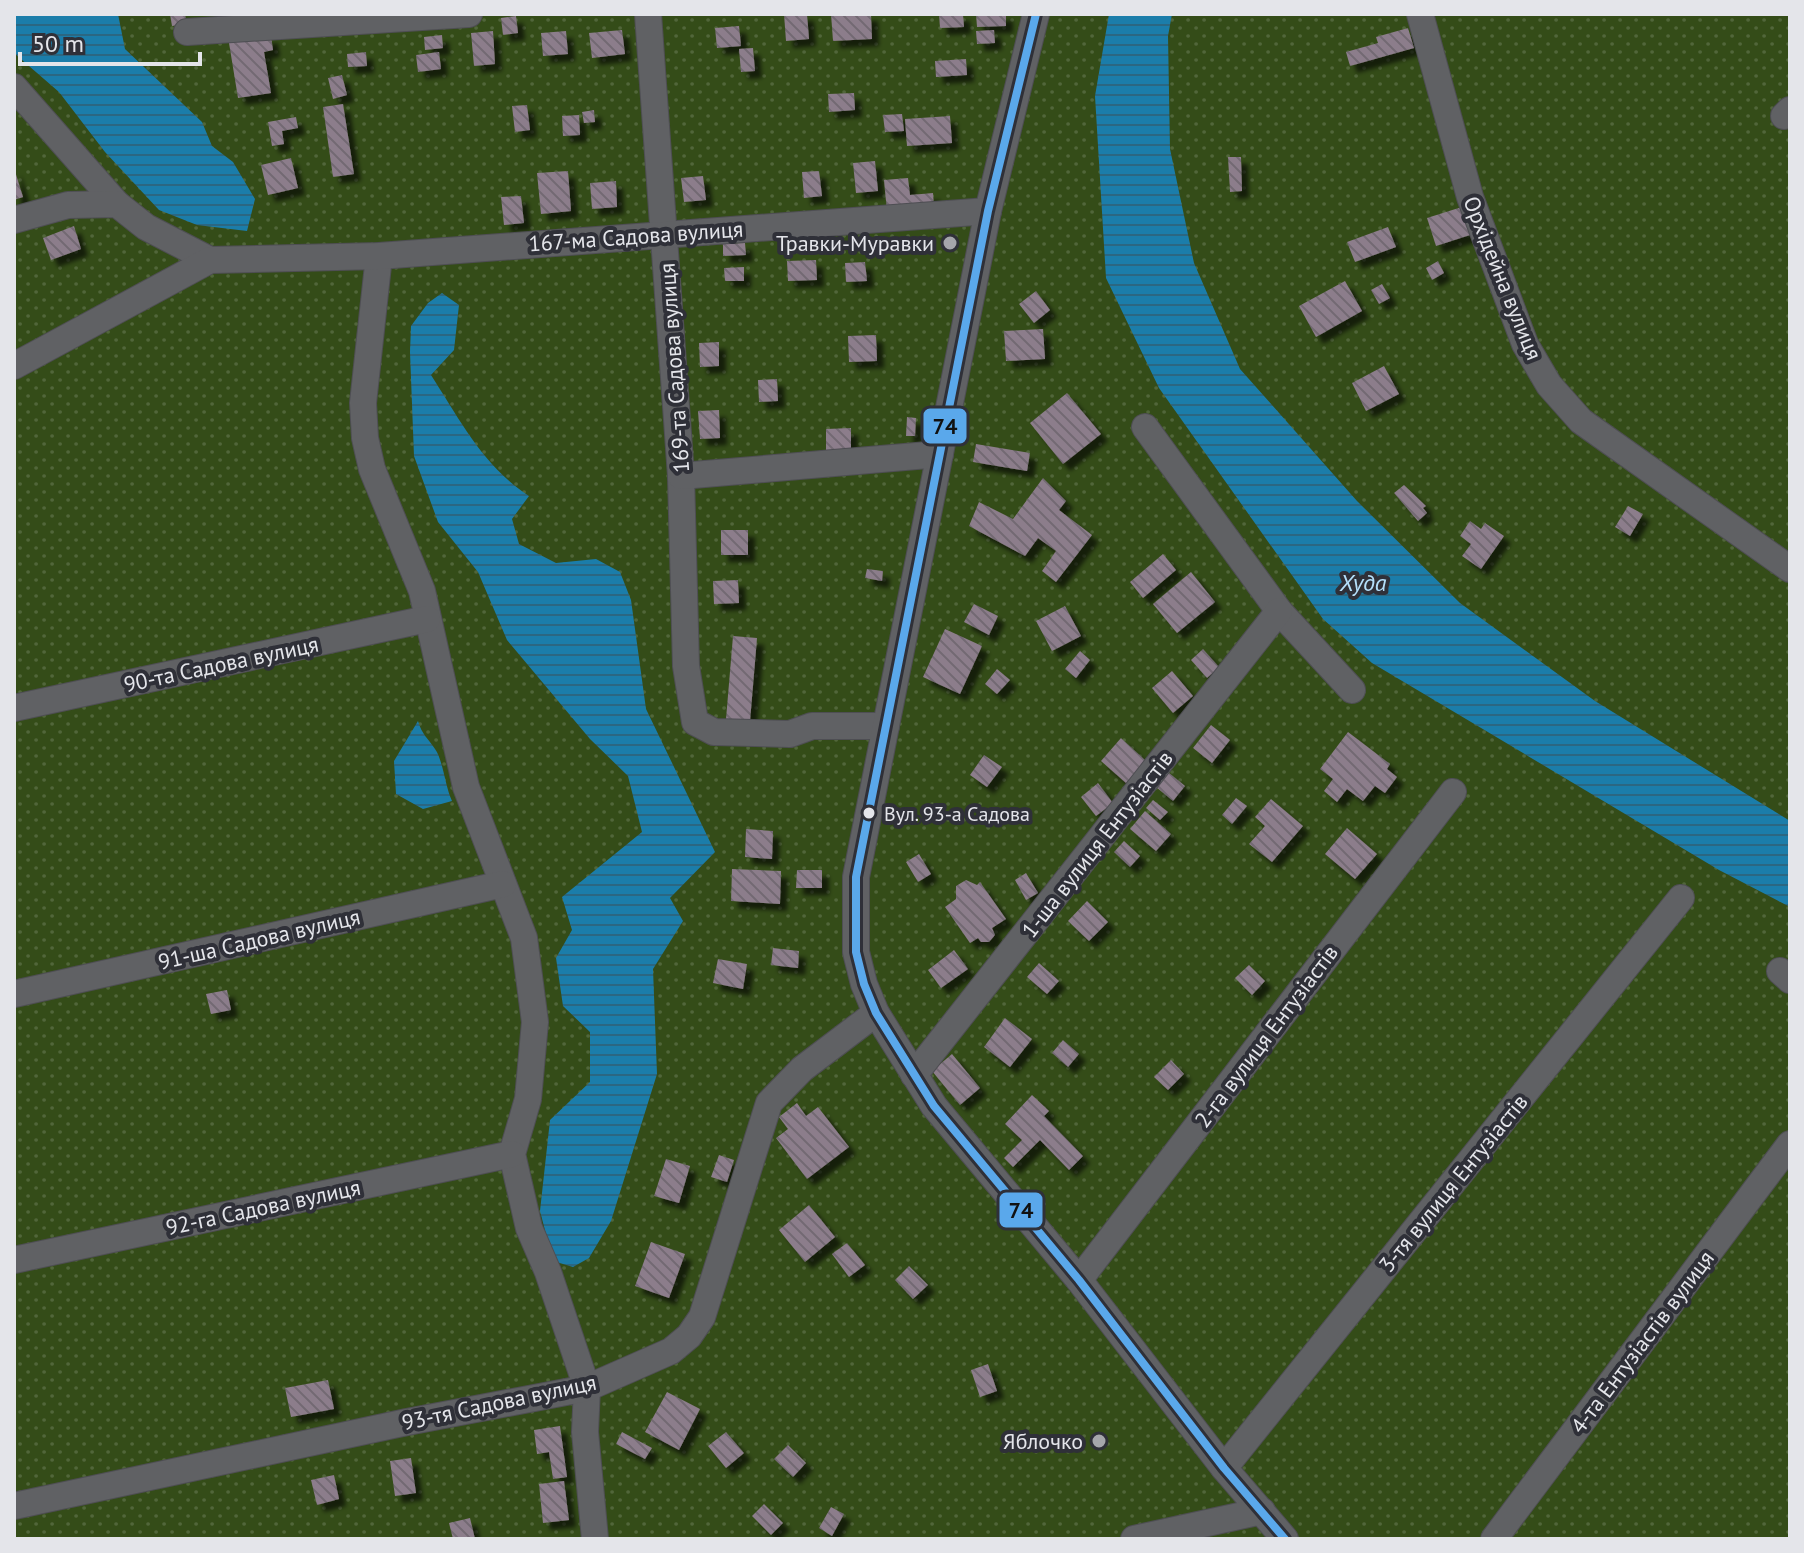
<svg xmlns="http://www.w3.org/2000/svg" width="1804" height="1553" font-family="'PT Sans',sans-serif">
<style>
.garden{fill:url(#garden-dots)}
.water{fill:url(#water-rules)}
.building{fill:url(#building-back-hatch);filter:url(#shadow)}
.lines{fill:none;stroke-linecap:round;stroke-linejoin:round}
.minor-casing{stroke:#4e4e53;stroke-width:28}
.minor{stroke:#606164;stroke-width:26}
.bus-1-casing{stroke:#2f3038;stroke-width:14}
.bus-1{stroke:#5aa8eb;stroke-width:8}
.poi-dot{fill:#a5a6ab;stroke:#2f3038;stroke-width:3}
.bus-dot{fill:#e4e5ea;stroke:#2f3038;stroke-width:3}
.labels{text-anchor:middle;stroke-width:8;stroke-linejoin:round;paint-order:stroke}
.bus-label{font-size:20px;fill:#e4e5ea;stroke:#2f3038;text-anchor:start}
.street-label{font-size:22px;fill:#e4e5ea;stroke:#2f3038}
.poi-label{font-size:22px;fill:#e4e5ea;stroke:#2f3038;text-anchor:end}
.water-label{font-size:24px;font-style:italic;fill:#b4dffa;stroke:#2f3038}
.line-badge{stroke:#2f3038;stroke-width:3}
.pale-badge-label{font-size:22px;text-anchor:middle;font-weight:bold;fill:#111}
</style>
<defs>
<pattern id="garden-dots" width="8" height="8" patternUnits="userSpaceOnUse" patternTransform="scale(2)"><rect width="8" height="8" fill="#344c18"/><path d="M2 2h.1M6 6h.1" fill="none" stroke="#51663a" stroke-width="1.8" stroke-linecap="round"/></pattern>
<pattern id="water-rules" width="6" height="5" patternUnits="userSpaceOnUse" patternTransform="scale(2)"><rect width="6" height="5" fill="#1b7daa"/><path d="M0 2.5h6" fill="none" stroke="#2b6782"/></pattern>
<pattern id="building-back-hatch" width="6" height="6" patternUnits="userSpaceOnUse" patternTransform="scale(2)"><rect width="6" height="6" fill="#8c7d8b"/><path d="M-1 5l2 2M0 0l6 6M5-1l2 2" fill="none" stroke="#736973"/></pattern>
<filter id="shadow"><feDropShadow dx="7" dy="7" stdDeviation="2" flood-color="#0009"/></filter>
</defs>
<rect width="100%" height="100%" fill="#313136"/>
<rect class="garden" x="14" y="14" width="1776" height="1525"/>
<g class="water">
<path d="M14 14H118L125 49 202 122 212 146 233 162 255 199 247 231 197 225 159 210 105 152 59 92 14 53Z"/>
<path d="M1109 14H1172L1168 36 1170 149 1194 263 1240 369 1357 501 1460 603 1595 701 1790 821V907L1719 870 1372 663 1323 619 1159 388 1106 278 1095 96Z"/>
<path d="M442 293 459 305 454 350 431 375C460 420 483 466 529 496L512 519 519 544 556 563 596 559 620 572 631 600 646 709 715 852 670 898 683 921 653 969 657 1074 611 1221 589 1258 573 1267 553 1261 540 1211 550 1120 590 1082V1032L563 1006 556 958 572 930 562 897 642 832 628 776 590 739 507 640 478 572 438 522 414 456 410 352 411 326 428 303Z"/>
<path d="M418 721C422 735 428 738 435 749 443 760 445 786 452 801L423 809 396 794 394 761Z"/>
</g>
<g class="building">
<path d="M170 14H185L187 24 172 26Z"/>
<path d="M784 14H807L809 39 786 41Z"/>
<path d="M831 14H871L872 39 833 41Z"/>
<path d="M939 14H963L964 27 940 28Z"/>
<path d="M976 14H1006V26L977 27Z"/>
<path d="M516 16 518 33 503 35 501 18Z"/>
<path d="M739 26 741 46 717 48 715 28Z"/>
<path d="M1408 28 1414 48 1350 66 1346 52 1378 43 1376 37Z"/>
<path d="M622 30 625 54 592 58 589 33Z"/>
<path d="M994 30 995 43 977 44 976 31Z"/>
<path d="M493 31 495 64 474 66 471 33Z"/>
<path d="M566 31 568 54 543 56 541 33Z"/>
<path d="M442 35 443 48 425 50 424 37Z"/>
<path d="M271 36 273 50 264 52 271 93 238 98 229 43Z"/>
<path d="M753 48 755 71 741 72 739 49Z"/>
<path d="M366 52 367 66 348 67 347 54Z"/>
<path d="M439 52 441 69 418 72 416 55Z"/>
<path d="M966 59 967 75 936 77 935 61Z"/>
<path d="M342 75 347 95 333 99 328 78Z"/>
<path d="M854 93 855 110 829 112 828 94Z"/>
<path d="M343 104 354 174 333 177 323 107Z"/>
<path d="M527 105 530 130 515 132 512 106Z"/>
<path d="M594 110 595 122 584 123 582 112Z"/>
<path d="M902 114 904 131 885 132 883 115Z"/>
<path d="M579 115 580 135 563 136 562 116Z"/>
<path d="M950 116 952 143 907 146 905 119Z"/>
<path d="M296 117 298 128 282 131 284 144 272 146 268 122Z"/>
<path d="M1228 157H1241L1242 191 1230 192Z"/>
<path d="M291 158 298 188 268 195 261 165Z"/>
<path d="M875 161 878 191 856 193 853 163Z"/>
<path d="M14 168 23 197 14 200Z"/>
<path d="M568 171 571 211 541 214 537 173Z"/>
<path d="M819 171 822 196 804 198 802 172Z"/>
<path d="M703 176 706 200 684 202 681 178Z"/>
<path d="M908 178 910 195 933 193 934 207 887 211 884 180Z"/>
<path d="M616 181 617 207 592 209 590 183Z"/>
<path d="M521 196 524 223 504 225 501 197Z"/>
<path d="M1465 206 1473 234 1436 246 1427 218Z"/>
<path d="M74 226 81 249 51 260 43 238Z"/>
<path d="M1388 227 1396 247 1355 262 1347 242Z"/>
<path d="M745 243 746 255 723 256V244Z"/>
<path d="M816 260 817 280 788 281 787 261Z"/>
<path d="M1438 261 1444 273 1432 280 1426 268Z"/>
<path d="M865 262 867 281 846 282 845 263Z"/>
<path d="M744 267V281H725L724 268Z"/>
<path d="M1345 281 1362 311 1316 337 1299 306Z"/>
<path d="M1382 284 1390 298 1379 304 1371 290Z"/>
<path d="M1036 291 1050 310 1034 323 1019 304Z"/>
<path d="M1043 329 1045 359 1006 361 1004 331Z"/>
<path d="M876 335 877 361 849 362 848 336Z"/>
<path d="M719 342V366L700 367 699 343Z"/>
<path d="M1384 366 1399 394 1366 411 1352 383Z"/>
<path d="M777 379 778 401 759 402 758 380Z"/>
<path d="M1067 393 1101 434 1063 464 1030 423Z"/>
<path d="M719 410 720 438 700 439 698 411Z"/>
<path d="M907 417 916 418 915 436H906Z"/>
<path d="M851 428V453H826V429Z"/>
<path d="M976 444 1030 453 1027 471 973 462Z"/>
<path d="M1043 478 1066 501 1059 510 1092 535 1056 582 1042 571 1056 551 1038 538 1025 556 969 526 979 502 1013 519Z"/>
<path d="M1404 485 1426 506 1423 508 1427 513 1418 521 1394 493Z"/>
<path d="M1628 506 1643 514 1630 536 1615 527Z"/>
<path d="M1470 521 1481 529 1485 523 1504 536 1481 569 1462 556 1471 544 1460 536Z"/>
<rect x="721" y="530" width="27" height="25"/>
<path d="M1163 554 1176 570 1143 598 1130 582Z"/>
<path d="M867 569 883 571 882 581 865 578Z"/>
<path d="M1191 572 1215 602 1177 633 1153 604Z"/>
<path d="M738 580 739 603 714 604 713 581Z"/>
<path d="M974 604 998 616 989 635 964 622Z"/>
<path d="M1065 606 1081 636 1052 651 1036 621Z"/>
<path d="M945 629 982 646 960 694 923 677Z"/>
<path d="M733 636 757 638 750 721 726 719Z"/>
<path d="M1203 649 1219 667 1207 678 1191 660Z"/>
<path d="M1080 651 1090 660 1076 678 1065 669Z"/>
<path d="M997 669 1010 680 997 694 985 684Z"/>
<path d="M1172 671 1193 696 1173 713 1152 688Z"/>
<path d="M1211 725 1230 740 1212 763 1193 748Z"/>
<path d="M1348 732 1390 764 1387 769 1397 777 1385 793 1375 786 1363 801 1347 789 1337 802 1324 791 1333 779 1320 769Z"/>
<path d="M1121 738 1146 761 1126 783 1101 761Z"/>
<path d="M984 755 1002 767 987 787 970 775Z"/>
<path d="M1168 772 1185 786 1173 801 1156 787Z"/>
<path d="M1098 783 1113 803 1096 816 1081 797Z"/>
<path d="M1236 798 1247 806 1232 824 1222 815Z"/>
<path d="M1271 799 1303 826 1272 862 1249 844 1265 826 1255 817Z"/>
<path d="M1153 800 1168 812 1160 820 1146 808Z"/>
<path d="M1145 811 1171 834 1156 851 1130 829Z"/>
<path d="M1347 828 1377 854 1355 879 1325 854Z"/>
<path d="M746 829 773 831 772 859 745 857Z"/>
<path d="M1124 841 1140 856 1130 867 1114 852Z"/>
<path d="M919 854 931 874 918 882 906 862Z"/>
<path d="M732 869 781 871 780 904 731 901Z"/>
<path d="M797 870H822V888H796Z"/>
<path d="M1026 873 1038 893 1026 900 1015 880Z"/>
<path d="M966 880 977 885 980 882 1006 919 992 928 995 935 989 942H981L978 938 970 943 945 907 956 899V886Z"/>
<path d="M1087 901 1108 922 1089 941 1068 921Z"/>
<path d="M773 948 799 951 798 968 771 965Z"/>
<path d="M954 950 968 969 941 988 928 970Z"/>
<path d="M718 959 747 964 743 989 713 983Z"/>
<path d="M1039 963 1059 981 1047 994 1027 977Z"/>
<path d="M1249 965 1265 981 1252 995 1235 978Z"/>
<path d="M227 990 231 1010 211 1014 206 994Z"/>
<path d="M1005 1018 1032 1039 1010 1067 984 1047Z"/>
<path d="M1063 1040 1079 1054 1068 1067 1052 1053Z"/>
<path d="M952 1054 980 1088 960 1105 932 1071Z"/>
<path d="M1171 1060 1184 1074 1168 1090 1154 1077Z"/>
<path d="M1032 1095 1049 1111 1044 1116 1083 1156 1069 1170 1040 1140 1013 1167 1004 1158 1022 1140 1005 1124Z"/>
<path d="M797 1103 806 1116 818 1107 849 1147 807 1179 776 1138 788 1129 779 1117Z"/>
<path d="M719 1155 734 1160 727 1182 711 1177Z"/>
<path d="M666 1159 690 1166 679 1203 654 1196Z"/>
<path d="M809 1205 835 1237 805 1262 779 1230Z"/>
<path d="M651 1242 685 1254 669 1298 635 1286Z"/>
<path d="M847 1243 865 1265 849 1277 832 1254Z"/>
<path d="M909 1266 928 1285 913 1299 895 1280Z"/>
<path d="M988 1364 997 1391 980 1397 971 1370Z"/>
<path d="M328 1380 334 1409 291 1417 285 1388Z"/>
<path d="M667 1392 700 1409 679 1450 645 1432Z"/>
<path d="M560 1426 567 1477 553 1479 549 1452 537 1454 534 1430Z"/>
<path d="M622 1432 652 1448 645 1459 616 1444Z"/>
<path d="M726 1432 744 1453 726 1468 708 1446Z"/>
<path d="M788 1445 806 1463 793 1477 774 1459Z"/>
<path d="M411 1458 416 1493 395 1496 390 1461Z"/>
<path d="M334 1475 339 1499 317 1505 311 1480Z"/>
<path d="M564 1481 569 1520 543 1523 539 1484Z"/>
<path d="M764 1504 783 1523 771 1535 752 1516Z"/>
<path d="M831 1507 844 1514 832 1536 819 1528Z"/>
<path d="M470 1518 475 1539H453L449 1523Z"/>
</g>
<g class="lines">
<g class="minor-casing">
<g id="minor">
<path d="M648 14 681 476 686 666 695 722 714 732 790 734 812 726H886"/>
<path d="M1036 14 988 211 856 877V952L864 984 876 1013 934 1106 1079 1280 1224 1468 1285 1539"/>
<path d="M1420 14 1470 197 1525 344 1549 385 1581 421 1790 569"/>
<path d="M187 32 469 14"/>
<path d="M14 87 117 204"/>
<path d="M1784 116 1790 110"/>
<path d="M14 220 68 205 117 204 146 227 210 260"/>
<path d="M379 256 363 403 365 438 372 469 422 591 466 787 524 938 535 1022 528 1099 512 1154 529 1228 548 1272 587 1388 585 1432 595 1539"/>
<path d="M14 366 210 260 379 256 988 211"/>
<path d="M1145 427 1279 611 1352 690"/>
<path d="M681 476 940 454"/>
<path d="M14 708 427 619"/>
<path d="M1780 971 1790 980"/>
<path d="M14 994 503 884"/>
<path d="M914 1075 1279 611"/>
<path d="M14 1260 512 1154"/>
<path d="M1079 1280 1453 792"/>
<path d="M1224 1468 1681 898"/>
<path d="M14 1506 407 1422 587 1388 671 1351 689 1336 702 1317 769 1103 802 1069 876 1013"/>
<path d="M1134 1539 1262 1511"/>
<path d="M1494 1539 1790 1144"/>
</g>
</g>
<use href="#minor" class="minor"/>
<g class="bus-1-casing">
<path id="bus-1" d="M1036 14 988 211 856 877V952L864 984 876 1013 934 1106 1079 1280 1224 1468 1285 1539"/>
</g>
<use href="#bus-1" class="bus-1"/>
</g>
<g class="poi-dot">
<circle cx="950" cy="243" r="8"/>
<circle cx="1099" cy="1441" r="8"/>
</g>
<circle class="bus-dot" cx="869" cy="813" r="7"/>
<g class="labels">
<g class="bus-label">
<text x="884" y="821">Вул. 93-а Садова</text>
</g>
<g class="street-label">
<text transform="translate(636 236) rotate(-4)" y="8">167-ма Садова вулиця</text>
<text transform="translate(1503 278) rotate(68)" y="8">Орхідейна вулиця</text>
<text transform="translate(674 368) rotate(-94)" y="8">169-та Садова вулиця</text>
<text transform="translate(221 664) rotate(-12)" y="8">90-та Садова вулиця</text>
<text transform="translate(1097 844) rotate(-52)" y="8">1-ша вулиця Ентузіастів</text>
<text transform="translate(259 939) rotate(-13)" y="8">91-ша Садова вулиця</text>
<text transform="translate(1266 1036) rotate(-53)" y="8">2-га вулиця Ентузіастів</text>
<text transform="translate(1453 1183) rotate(-51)" y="8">3-тя вулиця Ентузіастів</text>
<text transform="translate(263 1207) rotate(-12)" y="8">92-га Садова вулиця</text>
<text transform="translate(1642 1342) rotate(-53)" y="8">4-та Ентузіастів вулиця</text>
<text transform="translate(499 1402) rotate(-12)" y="8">93-тя Садова вулиця</text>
</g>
<g class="poi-label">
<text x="934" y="251">Травки-Муравки</text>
<text x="1083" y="1449">Яблочко</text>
</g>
<g class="water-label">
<text x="1363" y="591">Худа</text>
</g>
</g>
<g class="line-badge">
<rect x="922" y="407" width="46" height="38" rx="8" fill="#5aa8eb"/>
<rect x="998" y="1191" width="46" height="38" rx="8" fill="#5aa8eb"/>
</g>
<g class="pale-badge-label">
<text x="945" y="434">74</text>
<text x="1021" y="1218">74</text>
</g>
<rect width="1804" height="1553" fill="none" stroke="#e4e5ea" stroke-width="32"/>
<path d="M20 52v12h180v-12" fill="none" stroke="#e4e5ea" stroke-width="4"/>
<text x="32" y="52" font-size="24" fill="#e4e5ea" stroke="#2f3038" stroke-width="6" paint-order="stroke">50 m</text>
</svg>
